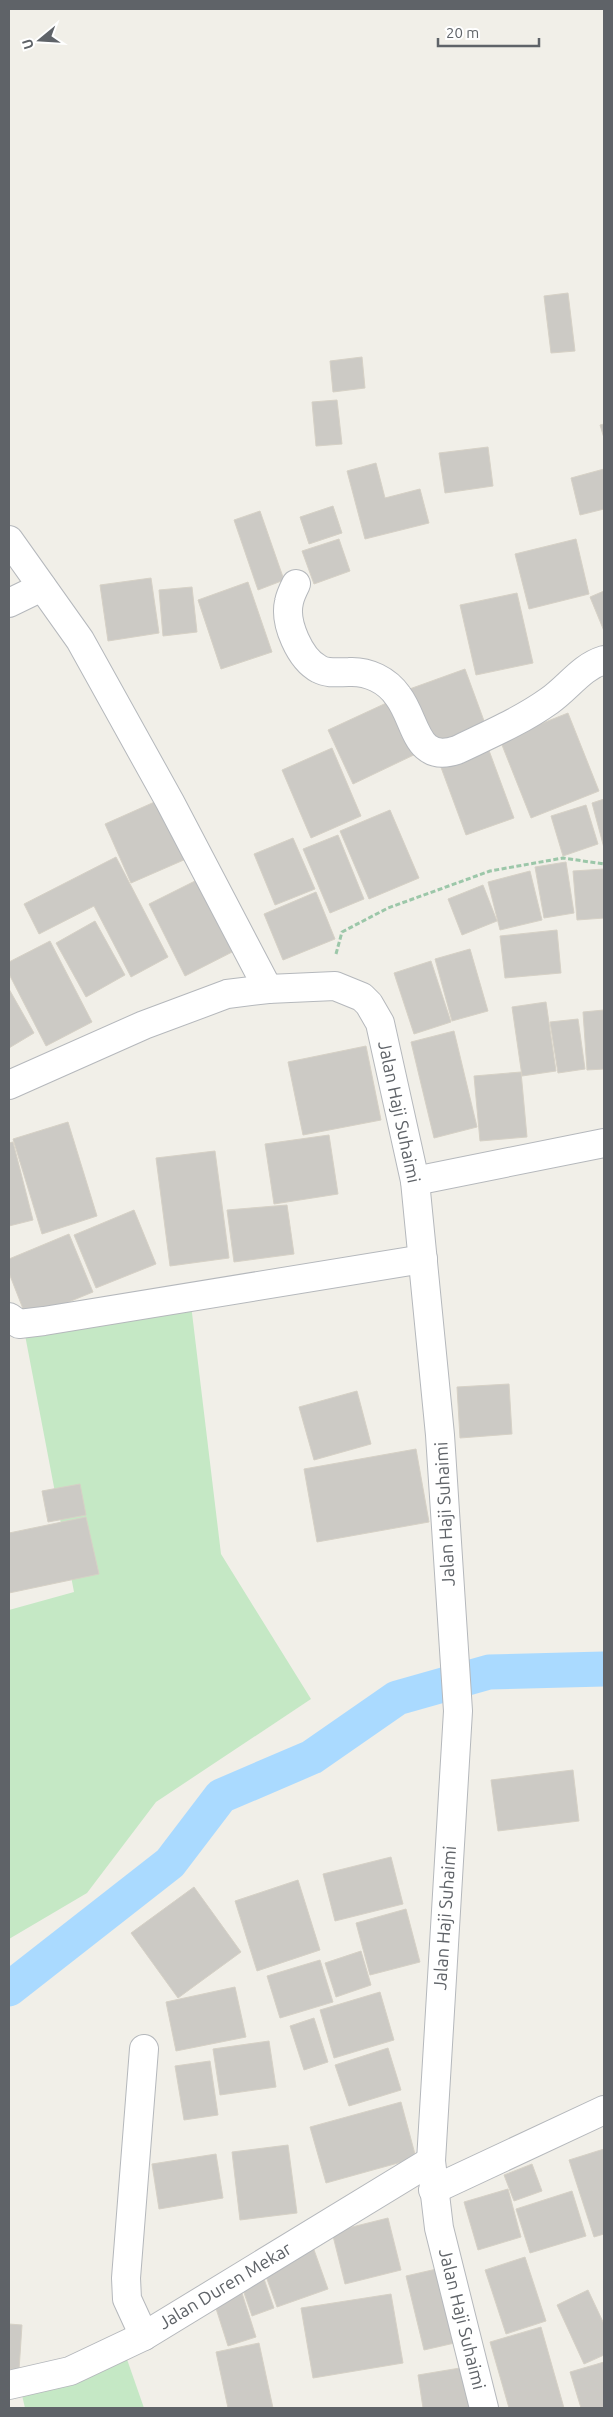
<svg xmlns="http://www.w3.org/2000/svg" width="613" height="2417" font-family="Ubuntu,sans-serif">
<style>
.green{fill:#c5e8c5}
.lines{fill:none;stroke-linecap:round;stroke-linejoin:round}
.canal{stroke:#aadaff;stroke-width:35}
.building{fill:#cccac5;stroke:#d6d1c6}
.minor-casing{stroke:#b5b8bc;stroke-width:30}
.path{stroke:#9cc7a9;stroke-width:3;stroke-dasharray:5 2.5;stroke-linecap:butt}
.minor{stroke:#fff;stroke-width:28}
.labels{text-anchor:middle;stroke-width:4.5;stroke-linejoin:round;paint-order:stroke}
.street-label{font-size:18px;fill:#5f6368;stroke:#fff}
</style>
<rect width="100%" height="100%" fill="#f1efe8"/>
<g class="green">
<path d="M189 1288 221 1554 311 1699 156 1802 87 1893 9 1939V1610L74 1592 25 1335Z"/>
<path d="M122 2345 144 2408H25L17 2374Z"/>
</g>
<g class="lines">
<path class="canal" d="M9 1989 170 1863 221 1796 312 1757 397 1698 489 1672 604 1669"/>
</g>
<g class="building">
<path d="M568 293 575 351 551 353 544 296Z"/>
<path d="M362 357 365 388 333 392 330 361Z"/>
<path d="M337 400 342 444 316 446 312 402Z"/>
<path d="M604 424V438L600 425Z"/>
<path d="M488 447 493 486 445 493 439 453Z"/>
<path d="M376 463 385 498 420 489 429 523 365 539 347 471Z"/>
<path d="M604 469V509L580 515 571 478Z"/>
<path d="M333 506 342 533 309 544 300 517Z"/>
<path d="M260 511 284 580 258 590 234 520Z"/>
<path d="M339 539 350 571 314 584 302 551Z"/>
<path d="M576 539 589 594 529 609 515 554Z"/>
<path d="M151 578 159 633 108 641 100 585Z"/>
<path d="M248 582 272 652 221 669 198 600Z"/>
<path d="M192 587 197 632 163 636 159 590Z"/>
<path d="M604 591V631L590 597Z"/>
<path d="M517 593 533 663 476 675 460 605Z"/>
<path d="M465 669 487 729 442 746 417 718 404 691Z"/>
<path d="M395 699 420 752 353 784 328 730Z"/>
<path d="M568 713 599 791 531 818 500 740Z"/>
<path d="M487 745 514 818 466 835 439 762Z"/>
<path d="M332 748 361 816 311 838 282 770Z"/>
<path d="M604 799V848L592 803Z"/>
<path d="M159 800 186 859 131 883 105 824Z"/>
<path d="M586 805 598 844 563 856 551 816Z"/>
<path d="M390 810 419 878 369 899 340 831Z"/>
<path d="M338 835 364 899 330 913 303 849Z"/>
<path d="M293 838 315 889 275 905 254 854Z"/>
<path d="M116 857 168 957 131 977 94 906 39 934 24 904Z"/>
<path d="M566 862 574 913 544 918 535 867Z"/>
<path d="M604 869V918L577 920 573 871Z"/>
<path d="M530 871 542 920 500 930 488 882Z"/>
<path d="M205 876 240 948 185 976 149 904Z"/>
<path d="M483 885 497 921 462 935 448 899Z"/>
<path d="M316 892 335 939 283 960 264 914Z"/>
<path d="M95 921 125 975 86 997 56 943Z"/>
<path d="M557 930 561 973 505 978 500 936Z"/>
<path d="M50 941 92 1022 46 1046 9 974V962Z"/>
<path d="M470 949 488 1011 452 1021 435 959Z"/>
<path d="M431 961 451 1022 414 1034 394 973Z"/>
<path d="M9 989 34 1033 9 1048Z"/>
<path d="M546 1002 556 1071 522 1076 512 1007Z"/>
<path d="M604 1010V1069L587 1070 583 1012Z"/>
<path d="M578 1019 585 1069 558 1073 550 1022Z"/>
<path d="M454 1031 477 1127 434 1138 411 1042Z"/>
<path d="M366 1046 381 1120 303 1135 288 1062Z"/>
<path d="M521 1072 527 1137 480 1141 474 1076Z"/>
<path d="M68 1122 97 1216 42 1234 13 1139Z"/>
<path d="M329 1135 338 1194 274 1204 265 1144Z"/>
<path d="M13 1142 33 1220 9 1226V1143Z"/>
<path d="M215 1151 229 1258 170 1266 156 1158Z"/>
<path d="M287 1205 294 1254 234 1262 227 1210Z"/>
<path d="M134 1210 156 1264 96 1288 74 1235Z"/>
<path d="M69 1234 93 1292 27 1319 9 1273V1259Z"/>
<path d="M509 1384 512 1434 460 1438 457 1387Z"/>
<path d="M357 1391 371 1444 314 1460 299 1407Z"/>
<path d="M416 1449 429 1522 317 1542 304 1469Z"/>
<path d="M80 1484 86 1515 48 1522 42 1491Z"/>
<path d="M86 1517 99 1574 9 1593V1533Z"/>
<path d="M573 1770 579 1821 498 1831 491 1780Z"/>
<path d="M391 1857 403 1904 335 1921 323 1874Z"/>
<path d="M298 1880 320 1950 257 1971 235 1901Z"/>
<path d="M194 1887 241 1952 178 1998 131 1933Z"/>
<path d="M406 1909 420 1962 370 1975 356 1923Z"/>
<path d="M361 1951 371 1985 336 1997 325 1963Z"/>
<path d="M320 1960 333 2002 280 2018 267 1976Z"/>
<path d="M235 1987 246 2037 176 2051 166 2002Z"/>
<path d="M380 1992 394 2040 334 2058 320 2010Z"/>
<path d="M314 2018 328 2062 304 2070 290 2026Z"/>
<path d="M269 2041 276 2087 220 2095 213 2049Z"/>
<path d="M388 2048 401 2090 349 2106 335 2065Z"/>
<path d="M210 2061 218 2115 184 2120 175 2066Z"/>
<path d="M401 2102 416 2158 326 2183 310 2127Z"/>
<path d="M288 2145 297 2213 240 2220 232 2152Z"/>
<path d="M604 2149V2234L594 2237 569 2160Z"/>
<path d="M216 2154 223 2198 159 2209 152 2164Z"/>
<path d="M532 2164 542 2191 514 2201 504 2175Z"/>
<path d="M508 2189 521 2237 478 2250 464 2202Z"/>
<path d="M572 2191 586 2236 530 2253 516 2209Z"/>
<path d="M388 2218 401 2270 345 2284 332 2232Z"/>
<path d="M313 2247 328 2289 277 2307 262 2265Z"/>
<path d="M525 2257 546 2321 506 2334 485 2270Z"/>
<path d="M441 2268 459 2342 424 2350 406 2276Z"/>
<path d="M262 2273 274 2308 252 2316 240 2281Z"/>
<path d="M241 2290 256 2337 228 2346 213 2299Z"/>
<path d="M588 2290 604 2324V2355L584 2364 557 2305Z"/>
<path d="M391 2294 403 2363 313 2378 301 2308Z"/>
<path d="M9 2324 22 2325 19 2370 9 2369Z"/>
<path d="M541 2327 564 2408H509L490 2342Z"/>
<path d="M259 2343 273 2408H228L216 2352Z"/>
<path d="M604 2362V2408H581L570 2372Z"/>
<path d="M466 2367 473 2408H423L418 2375Z"/>
</g>
<g class="lines">
<g class="minor-casing">
<g id="minor">
<path d="M9 540 80 640 170 802 268 989"/>
<path d="M296 584C293 590 290 596 289 602 284 623 300 659 319 669 328 674 339 672 349 672 368 671 387 680 398 696 417 721 415 764 457 750 488 735 521 721 549 701 569 687 581 667 604 660"/>
<path d="M9 603 42 587"/>
<path d="M9 1085 144 1025 227 994 268 989 335 986 362 997 369 1004 380 1023 415 1181 440 1435 458 1711 431 2161 439 2228 484 2408"/>
<path d="M415 1181 604 1143"/>
<path d="M9 1317 19 1324 44 1321 423 1259"/>
<path d="M433 2190 604 2110"/>
<path d="M144 2336 127 2299 126 2278 144 2049"/>
<path d="M9 2385 70 2371 144 2336 431 2161"/>
</g>
</g>
<path class="path" d="M336 954 342 932 388 908 490 871 563 858 604 864"/>
<use href="#minor" class="minor"/>
</g>
<g class="labels">
<g class="street-label">
<text transform="translate(399 1112) rotate(78)" y="6">Jalan Haji Suhaimi</text>
<text transform="translate(445 1514) rotate(-93)" y="6">Jalan Haji Suhaimi</text>
<text transform="translate(445 1918) rotate(-86)" y="6">Jalan Haji Suhaimi</text>
<text transform="translate(225 2286) rotate(-31)" y="6">Jalan Duren Mekar</text>
<text transform="translate(462 2319) rotate(76)" y="6">Jalan Haji Suhaimi</text>
</g>
</g>
<rect width="613" height="2417" fill="none" stroke="#5f6368" stroke-width="20"/>
<g transform="translate(40 40) rotate(252)" stroke="#ffffff" stroke-width="4" paint-order="stroke">
<path d="M0-4L9 19L0 12L-9 19Z" fill="#5f6368"/>
<text y="-8" font-size="14" font-weight="bold" text-anchor="middle" fill="#5f6368">U</text>
</g>
<path d="M438 38v8h101v-8" fill="none" stroke="#5f6368" stroke-width="2.5"/>
<text x="446" y="38" font-size="15" fill="#5f6368" stroke="#ffffff" stroke-width="4" paint-order="stroke">20 m</text>
</svg>
